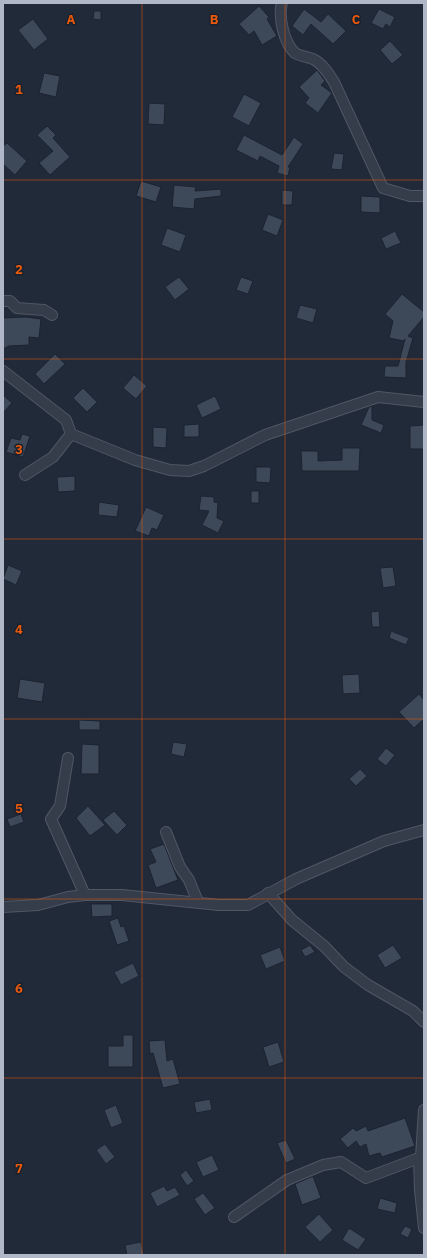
<svg xmlns="http://www.w3.org/2000/svg" width="427" height="1258" font-family="'IBM Plex Sans',sans-serif">
<style>
.building{fill:#3d4859;stroke:#1c2330}
.lines{fill:none;stroke-linecap:round;stroke-linejoin:round}
.street-casing{stroke:#505764;stroke-width:12}
.street{stroke:#353c4a;stroke-width:10}
.grid{fill:none;stroke:#e8590c;stroke-width:1;stroke-opacity:0.55}
.grid-label{font-size:13px;text-anchor:middle;font-weight:bold;fill:#e8590c;stroke:#1a212e;stroke-width:3;stroke-linejoin:round;paint-order:stroke}
</style>
<rect width="100%" height="100%" fill="#212a39"/>
<g class="building">
<path d="M259 6 269 17 267 19 277 36 262 45 254 31 249 35 239 24Z"/>
<path d="M304 9 321 22 328 14 346 31 333 44 311 24 303 35 292 26Z"/>
<path d="M379 9 395 17 390 27 386 24 383 29 371 23Z"/>
<path d="M94 11H101V20L93 19Z"/>
<path d="M33 19 48 39 34 50 18 30Z"/>
<path d="M390 41 403 55 392 64 380 50Z"/>
<path d="M317 70 325 81 321 85 332 93 318 113 305 103 309 98 299 87Z"/>
<path d="M44 73 60 76 56 97 39 93Z"/>
<path d="M244 94 261 103 249 126 232 117Z"/>
<path d="M149 103 165 104 164 125 148 124Z"/>
<path d="M47 126 56 135 53 138 70 157 50 175 39 163 53 151 37 135Z"/>
<path d="M244 135 282 155 294 137 303 144 288 167H290L288 176 277 173 279 166 260 156 258 161 236 150Z"/>
<path d="M7 143 27 161 15 175 3 164V146Z"/>
<path d="M334 153 344 154 342 170 331 169Z"/>
<path d="M141 181 161 187 156 202 136 196Z"/>
<path d="M174 185 196 187 195 191 221 189V196L195 199 194 209 172 207Z"/>
<path d="M282 190 293 191 292 205H282Z"/>
<path d="M361 196 380 197V213L361 212Z"/>
<path d="M268 214 283 220 277 236 262 230Z"/>
<path d="M167 228 186 235 180 252 161 245Z"/>
<path d="M395 231 401 243 386 249 381 238Z"/>
<path d="M179 277 189 289 175 300 165 287Z"/>
<path d="M241 277 253 281 248 294 236 290Z"/>
<path d="M402 294 424 312V317L408 336 413 338 406 362V378L384 377 385 366H398L405 339 404 341 389 338 393 321 385 314Z"/>
<path d="M300 305 317 309 313 323 296 318Z"/>
<path d="M26 317 41 319 39 338 29 337V345L9 346 3 349V318Z"/>
<path d="M55 354 65 364 44 384 35 374Z"/>
<path d="M134 375 147 386 136 399 123 388Z"/>
<path d="M83 388 97 402 87 412 73 398Z"/>
<path d="M3 395 12 403 3 413Z"/>
<path d="M215 396 221 409 202 418 196 405Z"/>
<path d="M372 406V420L384 425 381 433 361 425 369 407Z"/>
<path d="M199 424V437H184V425Z"/>
<path d="M424 425V449H410V426Z"/>
<path d="M153 427 167 428 166 448 153 447Z"/>
<path d="M22 434 30 436 23 457 6 452 11 438 20 440Z"/>
<path d="M342 448H360L359 471H302L301 451H318V461L342 460Z"/>
<path d="M256 467H271L270 483 256 482Z"/>
<path d="M75 476V491L58 492 57 477Z"/>
<rect x="251" y="491" width="8" height="12"/>
<path d="M201 496 214 497V502L218 503 217 518 224 521 218 533 202 525 209 511 199 510Z"/>
<path d="M99 502 119 505 117 517 98 515Z"/>
<path d="M146 507 164 515 157 530 152 528 149 536 135 531Z"/>
<path d="M8 565 22 571 16 585 3 579Z"/>
<path d="M393 567 396 586 383 588 380 568Z"/>
<path d="M379 611 380 627H372L371 612Z"/>
<path d="M391 631 409 638 406 645 389 638Z"/>
<path d="M359 674 360 693 343 694 342 675Z"/>
<path d="M20 679 45 683 42 702 17 698Z"/>
<path d="M419 694 424 700V719L414 728 399 712Z"/>
<path d="M79 720 100 721V730H79Z"/>
<path d="M173 742 187 744 184 757 171 754Z"/>
<path d="M82 744 99 745V774H81Z"/>
<path d="M386 748 395 755 386 766 377 759Z"/>
<path d="M360 769 367 776 356 786 349 779Z"/>
<path d="M88 806 105 825 90 836 76 818Z"/>
<path d="M114 811 127 825 117 835 103 820Z"/>
<path d="M21 814 24 822 10 827 7 819Z"/>
<path d="M164 844 178 880 156 888 148 865 156 862 150 849Z"/>
<path d="M91 904H112V916L92 917Z"/>
<path d="M118 918 121 927 124 926 129 941 117 945 109 921Z"/>
<path d="M310 945 315 952 305 957 301 950Z"/>
<path d="M393 945 402 958 385 968 377 955Z"/>
<path d="M280 947 285 961 266 969 260 955Z"/>
<path d="M133 963 139 976 121 985 114 972Z"/>
<path d="M123 1035H133V1067H108V1046H123Z"/>
<path d="M165 1040 167 1061 173 1059 180 1084 163 1088 153 1053 150 1054 149 1041Z"/>
<path d="M278 1042 284 1062 269 1067 263 1047Z"/>
<path d="M210 1099 212 1110 196 1113 194 1102Z"/>
<path d="M116 1105 123 1123 111 1128 104 1110Z"/>
<path d="M405 1118 415 1146 382 1157 380 1153 369 1156 366 1144 360 1147 356 1141 348 1148 340 1139 353 1128 356 1131 366 1126 368 1131Z"/>
<path d="M286 1140 295 1159 286 1163 277 1143Z"/>
<path d="M105 1144 115 1157 106 1164 96 1150Z"/>
<path d="M212 1155 219 1170 203 1177 196 1162Z"/>
<path d="M186 1170 194 1181 187 1186 180 1175Z"/>
<path d="M313 1176 321 1198 302 1205 295 1184Z"/>
<path d="M164 1186 167 1191 175 1187 180 1195 157 1207 150 1193Z"/>
<path d="M203 1193 215 1208 205 1215 194 1199Z"/>
<path d="M380 1198 397 1203 395 1213 377 1209Z"/>
<path d="M319 1214 333 1230 320 1242 305 1227Z"/>
<path d="M405 1226 412 1229 408 1238 400 1234Z"/>
<path d="M349 1228 366 1239 358 1250 342 1240Z"/>
<path d="M141 1242 144 1255H127L125 1245Z"/>
</g>
<g class="lines">
<g class="street-casing">
<g id="street">
<path d="M282 3C278 17 284 43 295 53 299 56 308 57 313 59 322 63 329 74 334 82L383 188 410 196H424"/>
<path d="M3 301H10L17 308 44 310 52 315"/>
<path d="M3 371 66 420 71 434 135 460 170 470 189 471 204 466 265 435 378 397 424 402"/>
<path d="M25 475 53 457 71 434"/>
<path d="M68 758 60 806 51 819 85 895"/>
<path d="M166 832 180 867 189 880 198 902"/>
<path d="M268 893 292 920 324 946 344 967 368 985 413 1011 424 1022"/>
<path d="M3 907 38 905 68 897 85 895H122L219 905H248L296 879 384 841 424 830"/>
<path d="M424 1110 421 1157 419 1158 420 1190 424 1228"/>
<path d="M234 1217 287 1180 323 1165 341 1162 366 1178 419 1158"/>
</g>
</g>
<use href="#street" class="street"/>
</g>
<path class="grid" d="M142 3V1255M285 3V1255M3 180H424M3 359H424M3 539H424M3 719H424M3 899H424M3 1078H424"/>
<g class="grid-label">
<text x="71" y="24">A</text>
<text x="214" y="24">B</text>
<text x="356" y="24">C</text>
<text x="19" y="94">1</text>
<text x="19" y="274">2</text>
<text x="19" y="454">3</text>
<text x="19" y="634">4</text>
<text x="19" y="813">5</text>
<text x="19" y="993">6</text>
<text x="19" y="1173">7</text>
</g>
<rect width="427" height="1258" fill="none" stroke="#b0b7c6" stroke-width="8"/>
</svg>
